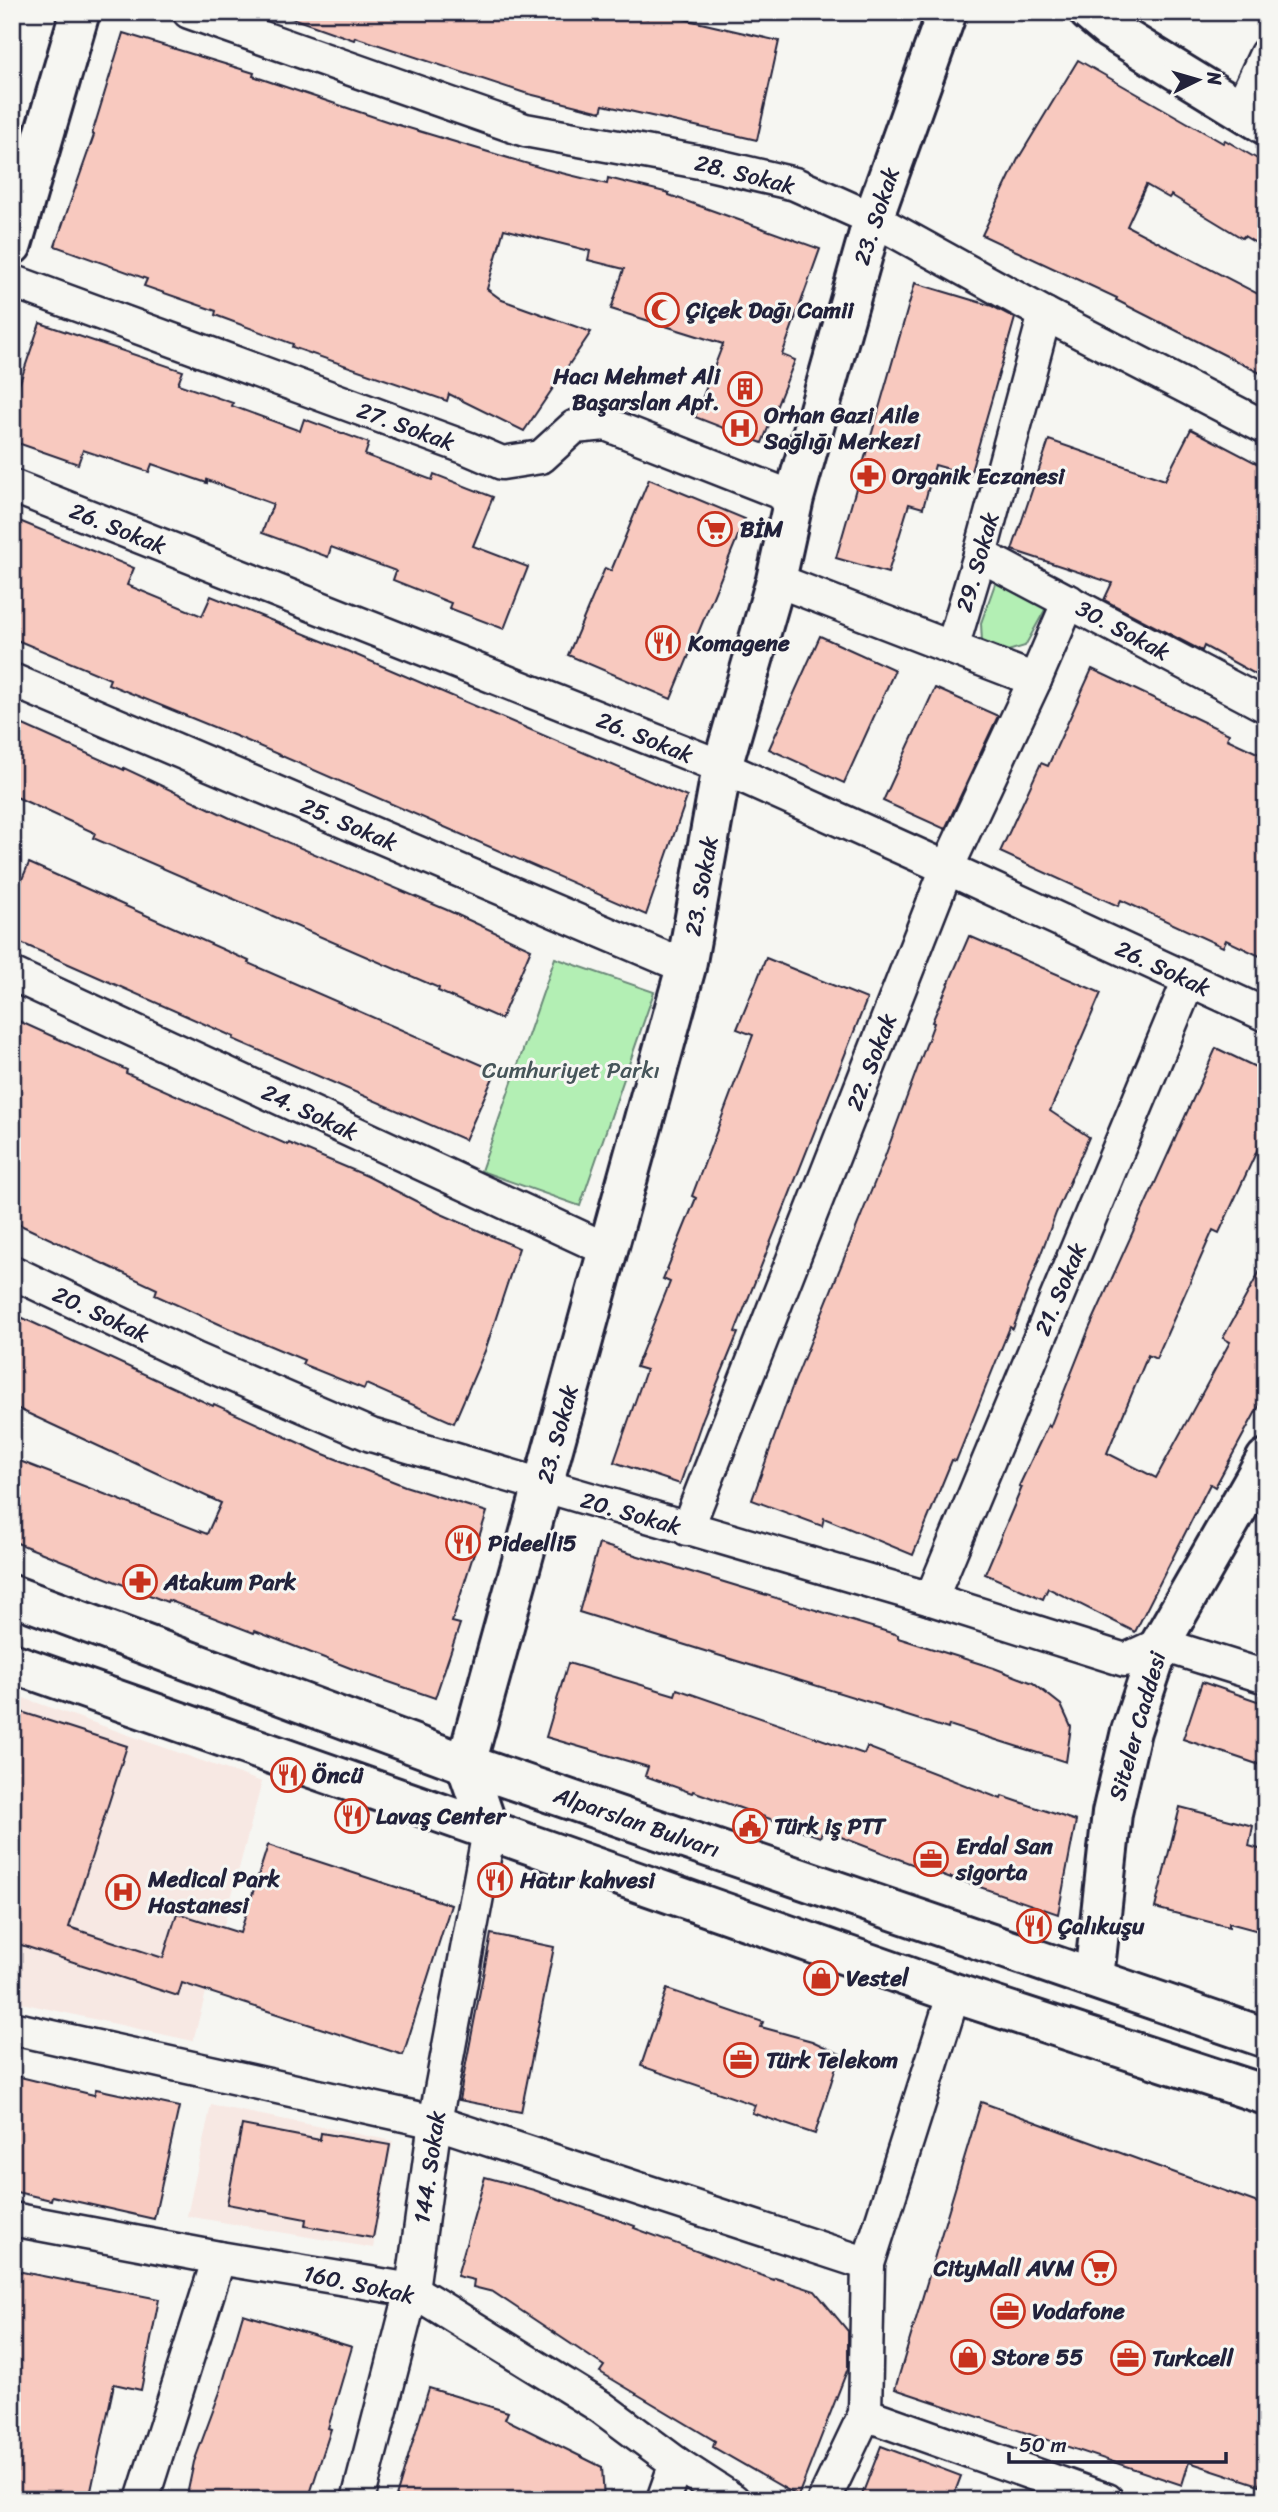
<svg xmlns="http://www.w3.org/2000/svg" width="1278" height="2512" font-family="Sriracha,sans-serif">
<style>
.built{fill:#f7e8e3}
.green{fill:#b3efb4;stroke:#6a8878;stroke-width:2}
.building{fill:#f8c9bf;stroke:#22223b;stroke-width:2}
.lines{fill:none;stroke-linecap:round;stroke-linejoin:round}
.street-casing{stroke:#22223b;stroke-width:37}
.secondary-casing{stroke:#22223b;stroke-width:44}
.street{stroke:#f6f6f2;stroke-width:32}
.secondary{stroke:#f6f6f2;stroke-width:38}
.labels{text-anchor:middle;stroke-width:6;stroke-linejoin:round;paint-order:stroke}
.street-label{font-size:23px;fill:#22223b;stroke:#f6f6f2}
.poi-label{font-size:23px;font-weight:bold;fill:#22223b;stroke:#f6f6f2;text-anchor:start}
.park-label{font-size:23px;fill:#465559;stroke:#f6f6f2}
</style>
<rect width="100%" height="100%" fill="#f6f6f2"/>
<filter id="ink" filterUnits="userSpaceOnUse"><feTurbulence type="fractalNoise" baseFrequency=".0143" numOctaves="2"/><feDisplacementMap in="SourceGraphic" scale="14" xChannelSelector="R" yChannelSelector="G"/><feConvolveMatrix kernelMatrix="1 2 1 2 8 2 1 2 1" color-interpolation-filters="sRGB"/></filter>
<g filter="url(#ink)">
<g class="built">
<path d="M12 1694 262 1782 193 2041 12 2001Z"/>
<path d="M211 2105 393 2141 373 2248 187 2216Z"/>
</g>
<g class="green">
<path d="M996 581 1018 584 1046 608 1025 646 1001 653 982 642 981 623Z"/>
<path d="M555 958 654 992 580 1206 481 1171Z"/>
</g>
<g class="building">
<path d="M286 12H625L647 18 648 12H653L779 41 757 140 603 105 601 112 525 93 355 37 354 40 286 16Z"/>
<path d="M123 33 254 73 253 76 392 123 545 169 607 184 608 178 669 193V195L820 249 782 355 795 360 762 443 695 417 723 344 611 309 624 269 588 260 590 251 504 229 487 289 502 300 591 332 524 431 449 394 447 401 292 347 293 344 215 315 216 311 144 286 147 279 55 246 94 135 92 134Z"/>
<path d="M1078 60 1223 143 1225 140 1266 164V249L1244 236 1242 238 1171 195 1169 198 1146 185 1127 226 1266 298V376L1116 300 1117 298 982 235 1018 159Z"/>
<path d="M915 283 992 306 1015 318 970 475 935 465 923 508 909 504 888 573 836 558Z"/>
<path d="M40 323 183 371 178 384 233 403 232 406 300 431 304 419 369 443 365 455 432 480 434 474 493 497 473 546 528 567 504 629 449 608 451 603 393 580 396 571 331 547 328 557 262 533 273 504 207 480V483L152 464 149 472 83 450 78 464 12 441V406Z"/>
<path d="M1191 429 1266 468V680L1204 646 1202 651 1104 600 1112 583 1012 550 1049 440 1165 480Z"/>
<path d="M649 479 745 519 671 699 568 655 605 568 611 571Z"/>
<path d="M12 518 134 568 127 585 202 616 211 596 347 651 687 797 646 915 243 739 108 684 110 679 12 638Z"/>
<path d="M820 636 895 670 844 783 769 749Z"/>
<path d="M1092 669 1229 734 1227 739 1266 757V959L1226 940 1223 947 1121 900 1118 906 1000 852 1041 763 1048 766Z"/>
<path d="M935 688 998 716 945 829 883 801Z"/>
<path d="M12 720 124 770V768L230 818 447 910 531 949 501 1019 438 991 439 988 93 838 95 833 12 795Z"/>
<path d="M29 863 249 961 248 963 496 1071 465 1140 233 1039 234 1037 12 939V902Z"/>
<path d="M969 936 1101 993 1050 1111 1089 1137 1056 1213 1013 1329 1010 1327 956 1461 952 1460 913 1555 824 1518 822 1526 752 1500 791 1390 884 1159 934 1023 932 1022Z"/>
<path d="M766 958 867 999 735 1332 738 1333 703 1418 680 1484 614 1462 646 1370 636 1367 670 1282 663 1279 696 1198 692 1196 753 1035 737 1029Z"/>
<path d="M12 1018 127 1070 126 1073 288 1145 289 1143 367 1176 439 1213 519 1248 485 1351 454 1423 366 1384 364 1389 302 1364 304 1360 228 1328 155 1295 157 1289 12 1221Z"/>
<path d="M1216 1048 1266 1072V1131L1219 1233 1213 1230 1156 1359 1148 1355 1107 1453 1156 1478 1230 1342 1223 1338 1266 1260V1393L1215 1487 1210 1484 1135 1632 1048 1588 1043 1599 985 1574 1022 1487 1019 1486 1048 1425 1050 1427 1089 1329Z"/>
<path d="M12 1313 213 1406 214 1404 321 1453 405 1486 487 1512 452 1622 460 1624 435 1698 363 1673 255 1631 254 1633 168 1600 167 1602 12 1541V1458L207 1534 221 1503 12 1406Z"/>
<path d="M599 1544 898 1635V1638L994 1668 1033 1683 1061 1705 1071 1727 1066 1762 949 1725 948 1729 882 1708V1706L579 1612Z"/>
<path d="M568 1663 675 1695 677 1689 864 1754 867 1747 1001 1799 1002 1796 1076 1821 1058 1914 951 1877V1879L823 1830 820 1837 693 1791 692 1793 645 1776 648 1767 546 1737Z"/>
<path d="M1202 1682 1266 1704V1767L1183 1739Z"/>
<path d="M12 1709 127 1746 69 1927 163 1958 177 1913 240 1933 268 1845 451 1905 403 2055 182 1983 178 1996 12 1942Z"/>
<path d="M1180 1807 1253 1826 1249 1846 1266 1851V1933L1229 1923V1927L1155 1908Z"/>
<path d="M491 1934 554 1947 521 2112 459 2100Z"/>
<path d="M667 1989 763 2022 761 2027 812 2041 840 2054 815 2134 752 2113 755 2105 641 2066Z"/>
<path d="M12 2075 94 2095 96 2089 179 2107 154 2219 52 2196 51 2200 12 2191Z"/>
<path d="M981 2102 1266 2206V2331L1257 2363 1266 2366V2465L1259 2485 1189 2462 1182 2485 895 2389Z"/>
<path d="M242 2125 320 2140 321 2133 390 2145 373 2238 305 2226 306 2219 227 2204Z"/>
<path d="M485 2177 534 2190 635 2226 634 2228 774 2280 775 2278 815 2291 848 2331V2368L798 2496 713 2447 715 2441 600 2372 604 2366 493 2292 473 2287 474 2280 457 2276Z"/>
<path d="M12 2270 159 2299 141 2390 114 2384 89 2500H44L12 2493Z"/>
<path d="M243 2314 352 2347 328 2428 331 2429 308 2500H186L194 2462 220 2392Z"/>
<path d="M429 2388 508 2412 505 2419 602 2467 604 2500H395Z"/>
<path d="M881 2446 961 2476 952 2500H860Z"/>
</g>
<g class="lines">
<g class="street-casing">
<g id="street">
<path d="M189 12 525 130 705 163 795 184 873 219 1045 314 1266 428"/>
<path d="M1240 110 1266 54"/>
<path d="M12 281 467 448 502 463 541 457 574 427 606 424 794 498"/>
<path d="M12 486 722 767 947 868 1266 1015"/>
<path d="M980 555 1266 706"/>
<path d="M776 580 1035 680"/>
<path d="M952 648 980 555 1045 314"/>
<path d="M12 680 686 967"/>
<path d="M12 974 608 1250"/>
<path d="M12 1272 195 1359 371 1435 931 1599 1125 1660 1160 1644 1266 1677"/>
<path d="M687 1529 947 868 1035 680 1069 601"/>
<path d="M931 1599 1189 980"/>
<path d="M12 2028 435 2122 868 2264"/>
<path d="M12 2219 219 2258 412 2290 601 2407 676 2463 733 2500"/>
<path d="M865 2414 1107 2500"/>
<path d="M142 2500 219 2258"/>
<path d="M358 2500 412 2290 435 2122 489 1831"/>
<path d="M663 2500 676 2463"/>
<path d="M824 2500 865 2414 868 2264 954 1993"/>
</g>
</g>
<g class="secondary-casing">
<g id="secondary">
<path d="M1089 12 1109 29 1266 125"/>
<path d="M12 245 80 12"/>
<path d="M12 1595 466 1764 1266 2038"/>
<path d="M12 1663 954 1993 1266 2095"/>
<path d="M489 1831 466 1764 686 967 722 767 776 580 794 498 873 219 947 12"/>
<path d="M1094 1978 1112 1813 1131 1731 1160 1644 1266 1459"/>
</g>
</g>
<use href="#street" class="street"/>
<use href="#secondary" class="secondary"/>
</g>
</g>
<defs>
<g id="mosque-ring" transform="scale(1.75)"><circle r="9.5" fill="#f6f6f2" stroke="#c8321e" stroke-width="1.5"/><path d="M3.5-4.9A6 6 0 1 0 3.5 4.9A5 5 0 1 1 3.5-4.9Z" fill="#c8321e"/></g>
<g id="building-ring" transform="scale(1.75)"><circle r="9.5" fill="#f6f6f2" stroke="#c8321e" stroke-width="1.5"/><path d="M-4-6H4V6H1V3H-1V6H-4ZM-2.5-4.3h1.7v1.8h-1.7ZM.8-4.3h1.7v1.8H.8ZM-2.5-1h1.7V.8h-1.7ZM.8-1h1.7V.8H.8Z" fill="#c8321e"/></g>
<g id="hospital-ring" transform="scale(1.75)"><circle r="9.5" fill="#f6f6f2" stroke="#c8321e" stroke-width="1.5"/><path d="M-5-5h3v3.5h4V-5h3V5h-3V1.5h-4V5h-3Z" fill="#c8321e"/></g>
<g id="pharmacy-ring" transform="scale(1.75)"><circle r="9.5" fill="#f6f6f2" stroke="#c8321e" stroke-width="1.5"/><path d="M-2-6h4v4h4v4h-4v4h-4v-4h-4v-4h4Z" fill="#c8321e"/></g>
<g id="supermarket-ring" transform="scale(1.75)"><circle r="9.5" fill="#f6f6f2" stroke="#c8321e" stroke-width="1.5"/><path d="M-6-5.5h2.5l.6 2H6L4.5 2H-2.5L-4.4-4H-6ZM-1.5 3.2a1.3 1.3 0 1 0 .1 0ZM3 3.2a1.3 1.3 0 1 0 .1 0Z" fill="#c8321e"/></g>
<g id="restaurant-ring" transform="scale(1.75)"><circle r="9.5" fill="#f6f6f2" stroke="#c8321e" stroke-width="1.5"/><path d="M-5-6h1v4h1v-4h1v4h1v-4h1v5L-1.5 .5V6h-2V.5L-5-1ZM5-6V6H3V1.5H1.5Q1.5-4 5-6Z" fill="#c8321e"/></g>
<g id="civic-ring" transform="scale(1.75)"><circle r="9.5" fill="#f6f6f2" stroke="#c8321e" stroke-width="1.5"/><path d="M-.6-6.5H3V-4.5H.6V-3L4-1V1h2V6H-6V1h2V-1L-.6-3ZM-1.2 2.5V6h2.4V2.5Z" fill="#c8321e"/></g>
<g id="office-ring" transform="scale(1.75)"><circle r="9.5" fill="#f6f6f2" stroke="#c8321e" stroke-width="1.5"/><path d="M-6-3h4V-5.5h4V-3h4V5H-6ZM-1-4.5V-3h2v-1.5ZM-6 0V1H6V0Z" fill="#c8321e"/></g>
<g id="shop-ring" transform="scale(1.75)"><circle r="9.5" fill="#f6f6f2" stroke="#c8321e" stroke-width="1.5"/><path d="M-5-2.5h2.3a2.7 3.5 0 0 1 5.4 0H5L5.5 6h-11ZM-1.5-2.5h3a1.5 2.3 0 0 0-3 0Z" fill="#c8321e"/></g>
</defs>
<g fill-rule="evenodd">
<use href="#mosque-ring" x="662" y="310"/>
<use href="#building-ring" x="745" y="389"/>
<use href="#hospital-ring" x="740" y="428"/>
<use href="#pharmacy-ring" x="868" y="476"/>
<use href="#supermarket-ring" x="715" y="529"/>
<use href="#restaurant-ring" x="663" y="643"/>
<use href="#restaurant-ring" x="463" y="1543"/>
<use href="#pharmacy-ring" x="140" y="1582"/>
<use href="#restaurant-ring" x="288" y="1775"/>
<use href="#restaurant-ring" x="352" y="1816"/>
<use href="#civic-ring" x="750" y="1826"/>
<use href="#office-ring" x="931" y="1859"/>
<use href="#restaurant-ring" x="495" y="1880"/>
<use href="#hospital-ring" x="123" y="1892"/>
<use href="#restaurant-ring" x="1034" y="1926"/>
<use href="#shop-ring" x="821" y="1978"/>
<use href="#office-ring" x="741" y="2060"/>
<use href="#supermarket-ring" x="1099" y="2268"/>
<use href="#office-ring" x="1008" y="2311"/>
<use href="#shop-ring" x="968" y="2357"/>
<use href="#office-ring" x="1128" y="2358"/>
</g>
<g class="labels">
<g class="street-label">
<text transform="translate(745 174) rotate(14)" y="8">28. Sokak</text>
<text transform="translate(876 216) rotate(-72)" y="8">23. Sokak</text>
<text transform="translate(406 426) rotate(20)" y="8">27. Sokak</text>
<text transform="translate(118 528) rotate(22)" y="8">26. Sokak</text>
<text transform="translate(977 562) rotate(-74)" y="8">29. Sokak</text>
<text transform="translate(1123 630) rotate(28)" y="8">30. Sokak</text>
<text transform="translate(645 737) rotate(22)" y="8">26. Sokak</text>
<text transform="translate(349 824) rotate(23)" y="8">25. Sokak</text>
<text transform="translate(701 886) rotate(-80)" y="8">23. Sokak</text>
<text transform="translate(1163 968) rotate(25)" y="8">26. Sokak</text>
<text transform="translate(871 1062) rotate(-69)" y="8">22. Sokak</text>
<text transform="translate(310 1112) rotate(25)" y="8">24. Sokak</text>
<text transform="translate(1060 1289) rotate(-67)" y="8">21. Sokak</text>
<text transform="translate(101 1314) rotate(25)" y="8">20. Sokak</text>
<text transform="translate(557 1434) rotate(-75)" y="8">23. Sokak</text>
<text transform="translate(631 1513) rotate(16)" y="8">20. Sokak</text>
<text transform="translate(1137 1726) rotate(-74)" y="8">Siteler Caddesi</text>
<text transform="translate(637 1822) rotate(19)" y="8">Alparslan Bulvarı</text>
<text transform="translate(429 2167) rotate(-82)" y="8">144. Sokak</text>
<text transform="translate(359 2284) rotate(12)" y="8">160. Sokak</text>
</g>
<g class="poi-label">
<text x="686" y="318">Çiçek Dağı Camii</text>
<text x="720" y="384" text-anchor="end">Hacı Mehmet Ali<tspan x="720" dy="26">Başarslan Apt.</tspan></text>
<text x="764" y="423">Orhan Gazi Aile<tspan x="764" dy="26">Sağlığı Merkezi</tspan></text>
<text x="892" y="484">Organik Eczanesi</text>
<text x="740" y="537">BİM</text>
<text x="688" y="651">Komagene</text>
<text x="488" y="1551">Pideelli5</text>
<text x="164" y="1590">Atakum Park</text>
<text x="312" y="1783">Öncü</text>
<text x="376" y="1824">Lavaş Center</text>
<text x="774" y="1834">Türk iş PTT</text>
<text x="956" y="1854">Erdal San<tspan x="956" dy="26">sigorta</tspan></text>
<text x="148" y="1887">Medical Park<tspan x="148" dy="26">Hastanesi</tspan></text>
<text x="520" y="1888">Hatır kahvesi</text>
<text x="1058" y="1934">Çalıkuşu</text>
<text x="846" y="1986">Vestel</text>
<text x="766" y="2068">Türk Telekom</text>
<text x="1074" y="2276" text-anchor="end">CityMall AVM</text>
<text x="1032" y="2319">Vodafone</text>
<text x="992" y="2365">Store 55</text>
<text x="1152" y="2366">Turkcell</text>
</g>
<g class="park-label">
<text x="571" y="1078">Cumhuriyet Parkı</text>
</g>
</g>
<rect width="1278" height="2512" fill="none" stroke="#f6f6f2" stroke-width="42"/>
<rect x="21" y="21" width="1236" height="2470" fill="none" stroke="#22223b" stroke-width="2.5" filter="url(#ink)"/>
<g transform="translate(1198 80) rotate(85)" stroke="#f6f6f2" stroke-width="5" paint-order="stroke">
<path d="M0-5L12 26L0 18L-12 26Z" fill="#22223b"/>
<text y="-10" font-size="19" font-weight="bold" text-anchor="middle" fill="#22223b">N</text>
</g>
<path d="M1009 2452v10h217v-10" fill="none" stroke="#22223b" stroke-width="3.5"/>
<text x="1019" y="2452" font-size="21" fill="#22223b" stroke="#f6f6f2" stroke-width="5" paint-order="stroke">50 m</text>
</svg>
